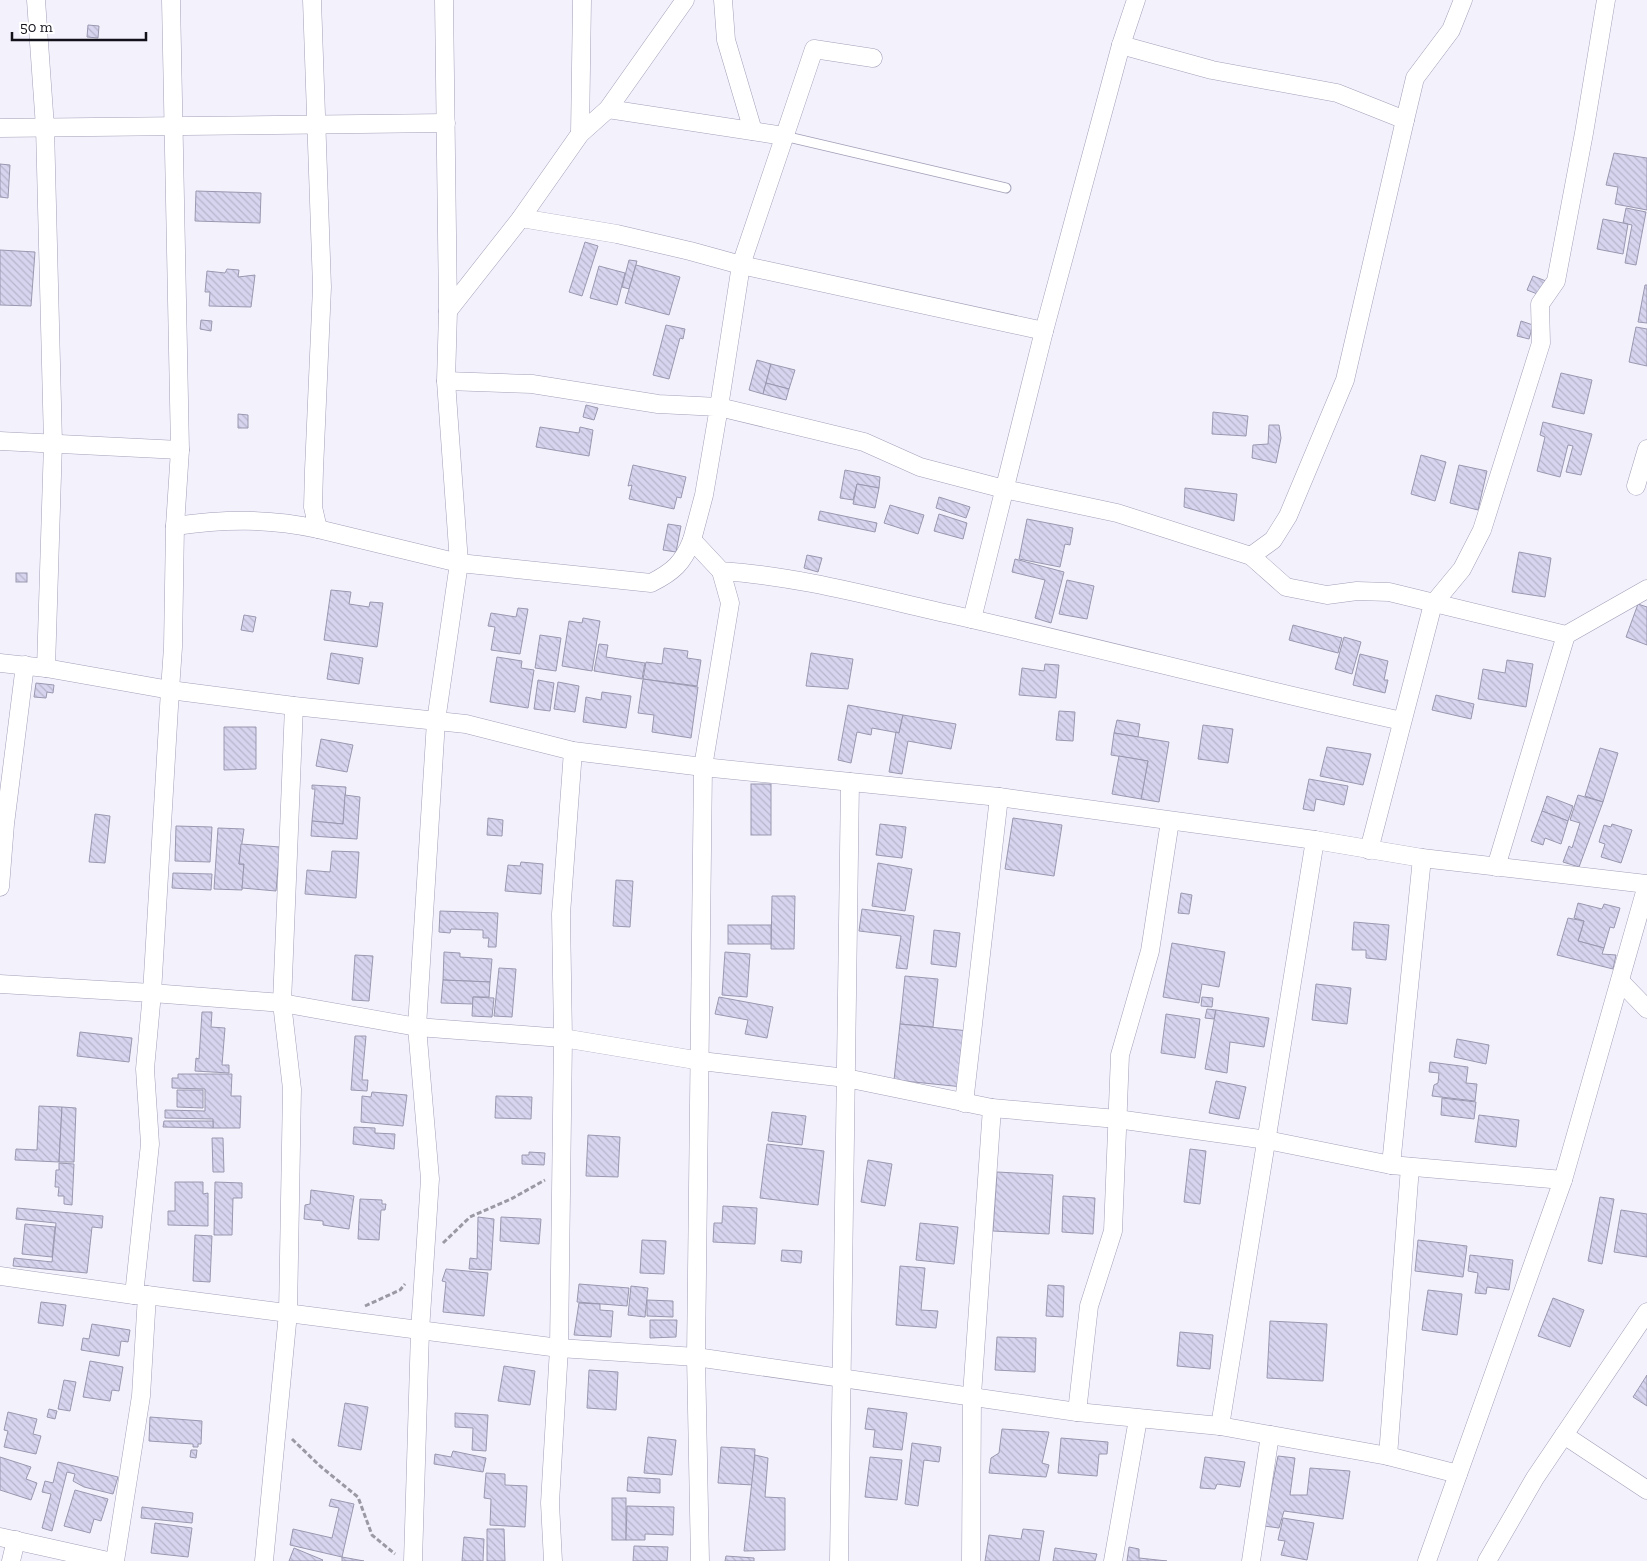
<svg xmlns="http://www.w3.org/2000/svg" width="1647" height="1561" font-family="'Zilla Slab',serif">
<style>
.building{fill:url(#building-back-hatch);stroke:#9a98b0}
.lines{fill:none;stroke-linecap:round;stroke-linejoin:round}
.lane-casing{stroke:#a2a0b8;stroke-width:11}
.street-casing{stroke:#a2a0b8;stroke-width:19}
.path{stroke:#9b9aa4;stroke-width:3;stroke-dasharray:5 2.5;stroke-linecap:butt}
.lane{stroke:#fff;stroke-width:9}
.street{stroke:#fff;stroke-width:18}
</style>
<defs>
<pattern id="building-back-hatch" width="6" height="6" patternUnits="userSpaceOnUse" patternTransform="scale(1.25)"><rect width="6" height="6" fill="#d6d4ee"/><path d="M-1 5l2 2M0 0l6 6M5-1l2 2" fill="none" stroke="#b7b5cc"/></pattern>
</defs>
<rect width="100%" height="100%" fill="#f3f2fc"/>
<g class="building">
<path d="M88 25 99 26 98 38 87 37Z"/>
<path d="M1614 153 1647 158V210L1615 204 1618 187 1606 185Z"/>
<path d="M0 164 10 165 8 198 0 197Z"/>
<path d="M196 191 261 193 260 223 195 221Z"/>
<path d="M1626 208 1646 212 1636 265 1625 263 1632 225 1623 223Z"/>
<path d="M1603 219 1628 224 1623 254 1597 249Z"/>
<path d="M585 242 598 246 582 296 569 292Z"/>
<path d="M0 250 35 252 31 306 0 305Z"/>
<path d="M629 260 637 261 629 289 622 287Z"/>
<path d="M636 265 680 277 669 315 625 303Z"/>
<path d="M599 266 625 273 617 305 590 298Z"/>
<path d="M227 269 239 270 238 277 255 275 251 307 209 306 210 292H205L207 271 225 273Z"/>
<path d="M1533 276 1546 281 1540 295 1527 290Z"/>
<path d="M1645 285H1647V323L1638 322Z"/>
<path d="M201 320 212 321 211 331 200 329Z"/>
<path d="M1521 321 1533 325 1529 339 1517 336Z"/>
<path d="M666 325 685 329 683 339 680 338 669 379 653 375Z"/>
<path d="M1636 327 1647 329V366L1629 362Z"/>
<path d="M757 360 771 364 763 394 749 390Z"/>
<path d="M771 364 795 370 789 389 766 383Z"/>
<path d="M1561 373 1592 380 1584 414 1552 407Z"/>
<path d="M766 383 789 389 786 400 763 394Z"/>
<path d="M586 405 598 408 594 420 583 417Z"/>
<path d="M1213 412 1248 416 1246 436 1212 434Z"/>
<path d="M238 414 248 415V428H238Z"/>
<path d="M1543 422 1592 434 1581 475 1566 472 1573 446 1568 445 1560 477 1537 471 1545 437 1540 435Z"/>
<path d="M1269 425H1279L1281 438 1276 463 1252 458 1253 445 1268 444Z"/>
<path d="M540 427 579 433 580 427 593 430 589 456 536 447Z"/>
<path d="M1421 455 1446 462 1435 501 1411 494Z"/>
<path d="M633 465 686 477 681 498 677 497 674 509 629 499 632 485 628 486Z"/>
<path d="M1459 465 1487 471 1478 510 1450 503Z"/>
<path d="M845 470 880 477 879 488 857 484 853 500 840 498Z"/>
<path d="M857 484 879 488 875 508 853 504Z"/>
<path d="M1185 488 1237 494 1234 521 1184 507Z"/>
<path d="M939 497 970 507 966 518 936 508Z"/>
<path d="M890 505 924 515 918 534 884 523Z"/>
<path d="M820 511 877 523 875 532 818 520Z"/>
<path d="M939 514 967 523 963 539 934 531Z"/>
<path d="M1027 519 1073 528 1070 545 1065 544 1060 567 1019 559Z"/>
<path d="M668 524 681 526 676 552 663 550Z"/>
<path d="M1519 552 1551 558 1545 597 1512 592Z"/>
<path d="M807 555 822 558 818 572 804 568Z"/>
<path d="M1015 559 1064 572 1051 623 1035 618 1045 580 1012 572Z"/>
<rect x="16" y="573" width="11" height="9"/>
<path d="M1067 580 1094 586 1087 619 1059 614Z"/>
<path d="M331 590 351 592 349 604 369 607 370 602 383 603 377 647 324 640Z"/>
<path d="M1638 604 1647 607V645L1626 637Z"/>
<path d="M518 608 528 609 520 654 491 650 495 627 488 626 491 613 516 617Z"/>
<path d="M244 615 256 617 253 632 241 630Z"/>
<path d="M583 618 600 621 592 671 562 666 569 621 582 623Z"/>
<path d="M1293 625 1342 638 1338 653 1289 640Z"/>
<path d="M540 635 561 638 556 671 535 668Z"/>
<path d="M1344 637 1361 642 1352 674 1335 669Z"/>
<path d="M599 644 608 645 606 657 645 663 642 679 594 671Z"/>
<path d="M664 648 688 651 687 658 701 660 697 686 643 679 646 662 662 664Z"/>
<path d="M331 653 363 658 359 684 327 679Z"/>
<path d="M811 653 853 659 848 689 806 686Z"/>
<path d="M1360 654 1388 661 1384 680H1388L1385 693 1353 685Z"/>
<path d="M497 657 522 661 521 668 534 670 528 708 490 702Z"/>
<path d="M1507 660 1533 664 1526 707 1478 699 1483 669 1505 673Z"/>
<path d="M1045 664 1059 665 1056 698 1019 695 1022 668 1044 671Z"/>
<path d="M643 679 698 687 691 738 652 732 654 715 638 713Z"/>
<path d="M538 680 554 683 550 711 534 709Z"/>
<path d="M558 682 579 686 575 712 554 709Z"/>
<path d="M36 683 54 685 53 693 47 692 46 698 34 697Z"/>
<path d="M602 692 631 696 626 728 583 722 586 697 601 700Z"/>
<path d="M1436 695 1474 704 1471 719 1432 710Z"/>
<path d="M848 705 903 715 899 733 872 728 871 735 857 732 851 763 838 760Z"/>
<path d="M1059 711 1075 712 1073 741 1056 740Z"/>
<path d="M903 715 956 724 951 749 908 741 902 774 889 772 896 732 899 733Z"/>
<path d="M1117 720 1140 724 1138 737 1114 733Z"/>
<path d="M1203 725 1233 729 1228 763 1198 759Z"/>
<path d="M224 727H256V769L224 770Z"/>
<path d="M1114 733 1169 742 1159 802 1141 799 1148 761 1111 755Z"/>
<path d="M321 739 353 745 347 772 316 766Z"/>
<path d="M1327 747 1371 754 1363 785 1320 776Z"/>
<path d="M1600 748 1618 753 1603 802 1585 796Z"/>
<path d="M1119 756 1148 761 1141 799 1112 794Z"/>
<path d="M1309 779 1348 786 1344 805 1316 799 1314 811 1303 809Z"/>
<rect x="751" y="784" width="20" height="51"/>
<path d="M312 785 346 787 343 824 312 821 315 789H312Z"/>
<path d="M345 795 360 797 357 839 311 836 312 821 343 824Z"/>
<path d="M1578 795 1603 802 1579 867 1563 862 1569 846 1572 848 1580 823 1570 820Z"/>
<path d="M1547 796 1573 806 1568 821 1542 811Z"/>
<path d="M1542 811 1568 821 1561 844 1545 838 1543 845 1531 841Z"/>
<path d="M95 814 110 816 105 863 89 862Z"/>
<path d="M488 818 503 820 502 836 487 835Z"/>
<path d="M1013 818 1062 825 1054 876 1005 869Z"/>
<path d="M880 824 906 827 902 858 876 855Z"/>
<path d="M1612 824 1632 830 1621 863 1601 857 1605 844 1599 842 1604 825 1611 827Z"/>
<path d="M176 826 212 827 210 862 175 861Z"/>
<path d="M218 828 244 829 239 864H244L242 890 214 889Z"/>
<path d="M241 844 280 847 276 891 242 888 244 864H239Z"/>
<path d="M332 851 359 852 356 898 305 894 307 870 330 872Z"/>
<path d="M521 862 543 864 541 894 505 891 508 865 520 866Z"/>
<path d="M878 863 912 869 905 911 872 906Z"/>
<path d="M173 873 212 874 211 890 172 888Z"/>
<path d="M616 880 633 881 630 927 613 926Z"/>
<path d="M1181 893 1192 895 1189 914 1178 913Z"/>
<path d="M772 896H795L794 949H771Z"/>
<path d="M1578 903 1602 909 1604 904 1620 908 1614 928 1610 927 1604 948 1578 941 1584 921 1574 918Z"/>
<path d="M862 909 914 916 907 969 896 968 901 936 859 931Z"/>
<path d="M440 911 498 913 496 947H488L489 938H483V930L451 929 450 933 439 932Z"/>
<path d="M1568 918 1584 921 1578 941 1604 948 1602 954 1616 955 1613 969 1557 955Z"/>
<path d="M1354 922 1389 925 1386 960 1366 958V950H1352Z"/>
<rect x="728" y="925" width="43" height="19"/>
<path d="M934 930 960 933 956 967 931 964Z"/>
<path d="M1172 943 1225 952 1219 987 1202 984 1199 1003 1163 997Z"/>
<path d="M444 952 460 953V957L492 959 490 982 443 980Z"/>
<path d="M725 952 750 954 747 997 722 995Z"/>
<path d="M355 955 373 956 369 1001 352 1000Z"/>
<path d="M499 968 516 969 512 1017 494 1016Z"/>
<path d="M905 976 938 979 933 1027 900 1024Z"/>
<path d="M443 980 490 982 489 997H473V1004L441 1003Z"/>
<path d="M1316 984 1351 988 1347 1024 1312 1020Z"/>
<path d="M473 997 494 998 492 1017 472 1016Z"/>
<path d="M719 997 773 1007 767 1038 745 1034 748 1020 715 1014Z"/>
<path d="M1202 997 1213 998 1212 1007 1201 1006Z"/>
<path d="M1207 1009 1216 1010 1214 1019 1205 1018Z"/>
<path d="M1216 1010 1269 1018 1264 1047 1230 1042 1227 1073 1205 1069Z"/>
<path d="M202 1012H212L211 1027 225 1028 222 1065H229V1073L195 1071 196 1058 199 1059Z"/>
<path d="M1166 1014 1200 1019 1195 1058 1161 1053Z"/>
<path d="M900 1024 969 1031 963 1087 894 1080Z"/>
<path d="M80 1032 132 1038 129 1062 77 1056Z"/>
<path d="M355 1036H366L362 1080H368L367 1091 351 1090Z"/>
<path d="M1457 1039 1489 1045 1486 1064 1454 1057Z"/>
<path d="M1430 1062 1468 1067 1466 1083 1477 1084 1475 1101 1432 1096 1434 1085 1438 1083 1439 1073 1429 1072Z"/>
<path d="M178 1074H232L231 1096H241L240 1128H213V1119L165 1118V1110L205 1111V1089L172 1088V1078H178Z"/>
<path d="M1216 1081 1246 1087 1239 1119 1209 1113Z"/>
<path d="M177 1090H203V1108L177 1107Z"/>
<path d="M372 1092 407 1095 403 1126 361 1122 362 1096 371 1097Z"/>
<path d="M496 1096 532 1097 531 1119 495 1118Z"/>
<path d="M1442 1098 1476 1102 1474 1119 1441 1115Z"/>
<path d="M39 1106 62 1107 59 1162 15 1160 16 1149 37 1150Z"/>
<path d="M62 1107 76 1108 74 1162H59Z"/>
<path d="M772 1112 806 1116 802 1145 768 1141Z"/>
<path d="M1479 1115 1519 1120 1516 1147 1475 1142Z"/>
<path d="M164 1121H213V1128L163 1127Z"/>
<path d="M354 1127 375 1128V1133L395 1134 394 1149 353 1144Z"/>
<path d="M588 1135 620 1137 618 1177 586 1176Z"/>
<path d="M212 1138H223L224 1172H213Z"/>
<path d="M767 1144 824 1151 818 1205 760 1198Z"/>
<path d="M1190 1149 1206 1151 1200 1204 1184 1202Z"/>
<path d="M529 1152 545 1153 544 1165 522 1164V1155H529Z"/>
<path d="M868 1160 892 1164 885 1206 861 1202Z"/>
<path d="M59 1163 74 1164 72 1205 64 1204V1196H58L59 1187H55L56 1170H59Z"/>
<path d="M997 1172 1053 1175 1049 1234 993 1231Z"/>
<path d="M175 1182H203V1194L208 1193V1226L168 1225V1211H175Z"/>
<path d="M215 1182 242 1183V1198H233L232 1235H214Z"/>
<path d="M311 1190 354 1196 349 1229 323 1225V1221L304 1219 305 1205 310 1204Z"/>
<path d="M1063 1196 1095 1198 1093 1234 1062 1232Z"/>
<path d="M1600 1197 1614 1199 1602 1264 1588 1261Z"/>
<path d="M360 1199 382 1200V1204H386L385 1210H381L379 1240 358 1239Z"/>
<path d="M723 1206 757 1208 755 1244 713 1242 714 1223H722Z"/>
<path d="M17 1208 103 1216 102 1228 92 1227 87 1273 13 1266 14 1258 52 1262 56 1223 16 1219Z"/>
<path d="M1621 1210 1647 1214V1257L1614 1252Z"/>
<path d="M478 1217 494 1219 491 1270 469 1269 470 1258 477 1259Z"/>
<path d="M501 1217 541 1219 539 1244 500 1241Z"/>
<path d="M920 1223 958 1227 954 1264 916 1260Z"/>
<path d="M25 1224 55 1227 52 1257 22 1254Z"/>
<path d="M195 1235 212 1236 210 1282 193 1281Z"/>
<path d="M642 1240 666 1241 664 1274 640 1273Z"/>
<path d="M1418 1240 1467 1246 1463 1277 1415 1271Z"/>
<path d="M782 1250 802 1251 801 1263 781 1261Z"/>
<path d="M1470 1255 1513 1260 1509 1290 1487 1287 1486 1294 1475 1293 1478 1273 1468 1271Z"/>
<path d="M900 1266 925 1268 921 1310 938 1311 936 1328 896 1325Z"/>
<path d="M446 1269 488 1273 484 1316 443 1312 446 1282 442 1281Z"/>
<path d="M579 1284 629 1288 627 1306 577 1302Z"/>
<path d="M1048 1285 1064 1286 1063 1317 1046 1316Z"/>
<path d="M631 1286 648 1288 645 1317 628 1315Z"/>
<path d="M1428 1290 1462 1294 1457 1335 1422 1330Z"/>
<path d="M1553 1298 1584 1310 1570 1347 1538 1336Z"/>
<path d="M647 1300 673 1301V1317L647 1316Z"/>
<path d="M41 1302 66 1305 63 1326 38 1323Z"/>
<path d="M579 1303 600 1304V1310L613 1311 611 1337 574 1335Z"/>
<path d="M650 1320H677L676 1337 650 1338Z"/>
<path d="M1270 1321 1327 1324 1323 1381 1267 1378Z"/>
<path d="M92 1324 130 1330 128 1342 121 1341 119 1356 81 1350 83 1338 89 1339Z"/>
<path d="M1180 1332 1213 1335 1210 1369 1177 1366Z"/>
<path d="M997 1337 1036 1338 1035 1372 995 1370Z"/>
<path d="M90 1361 123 1367 119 1391 112 1390 110 1401 83 1397Z"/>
<path d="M504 1366 535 1371 530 1405 498 1401Z"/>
<path d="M589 1370 618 1372 616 1410 587 1408Z"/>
<path d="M1647 1375V1406L1633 1397Z"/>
<path d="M64 1380 76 1382 70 1411 58 1409Z"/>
<path d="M345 1403 368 1407 361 1450 338 1446Z"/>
<path d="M868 1408 907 1413 902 1450 873 1447 875 1430 865 1429Z"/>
<path d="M49 1409 57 1411 55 1419 47 1417Z"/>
<path d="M8 1412 37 1419 33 1434 41 1436 36 1454 4 1447 8 1431 4 1430Z"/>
<path d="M455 1413 488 1415 486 1451 472 1450 473 1428 455 1427Z"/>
<path d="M150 1417 202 1421 201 1444H198V1447H193V1444L149 1441Z"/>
<path d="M1002 1429 1049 1432 1042 1463 1049 1465 1046 1477 989 1473 991 1458 999 1453Z"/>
<path d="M648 1437 676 1440 672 1475 644 1473Z"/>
<path d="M1061 1438 1108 1442 1107 1454H1099L1097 1476 1058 1473Z"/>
<path d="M912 1443 941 1447 939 1462 924 1460 918 1506 905 1504Z"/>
<path d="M721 1447 755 1449 753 1485 718 1483Z"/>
<path d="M191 1450H197L196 1458 190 1457Z"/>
<path d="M453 1451 486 1458 483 1472 434 1464 435 1454 451 1457Z"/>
<path d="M755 1455 768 1458 765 1497 785 1498V1550L744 1551Z"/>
<path d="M1278 1456 1295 1458 1290 1495H1307L1310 1468 1350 1471 1343 1519 1284 1511 1279 1528 1264 1526Z"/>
<path d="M0 1457 31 1467 26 1479 37 1483 31 1500 0 1490Z"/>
<path d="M870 1457 902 1460 897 1500 865 1497Z"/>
<path d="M1205 1457 1245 1462 1240 1487 1217 1484 1215 1489 1200 1488Z"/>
<path d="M58 1462 118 1477 113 1494 84 1487 73 1481 75 1474 67 1472 52 1531 42 1528 51 1494 42 1492 45 1481 53 1483Z"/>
<path d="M486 1473 505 1474V1485L527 1486 525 1527 490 1525 491 1499 484 1498Z"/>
<path d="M628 1477 660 1479V1493L627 1491Z"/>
<path d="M75 1490 108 1499 101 1521 94 1519 90 1533 64 1526Z"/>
<rect x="612" y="1498" width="14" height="42"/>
<path d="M331 1499 354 1504 342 1557 290 1545 293 1529 332 1538 339 1508 329 1506Z"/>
<path d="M627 1506 674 1507 673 1535 645 1534V1540H626Z"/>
<path d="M142 1507 193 1513 192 1523 141 1518Z"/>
<path d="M1283 1518 1314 1523 1307 1560 1281 1555 1285 1541 1278 1540Z"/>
<path d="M155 1523 192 1528 188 1557 151 1553Z"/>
<path d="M487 1529H504L505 1561H487Z"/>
<path d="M1023 1529 1044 1531 1039 1561H985L989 1535 1021 1539Z"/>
<path d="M464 1537 484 1539 483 1561H462Z"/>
<path d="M634 1546 668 1547 667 1561H633Z"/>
<path d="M1129 1547 1139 1549V1558L1167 1561H1127Z"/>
<path d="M294 1548 323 1560 322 1561H289Z"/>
<path d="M1055 1548 1097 1554 1095 1561H1053Z"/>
<path d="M726 1556 754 1558V1561H725Z"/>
<path d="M342 1557 364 1561H342Z"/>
</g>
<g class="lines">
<g class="lane-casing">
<path id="lane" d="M784 136 1006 188"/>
</g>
<g class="street-casing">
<g id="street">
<path d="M36 0 45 127 53 443 46 668"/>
<path d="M723 0 726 40 753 131"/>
<path d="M1121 45 1212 70 1337 93 1405 120 1345 380 1288 516 1273 540 1251 556"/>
<path d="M873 58 814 49 741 265 719 407 864 442 920 467 1004 489 1117 513 1251 556 1286 587 1327 595 1357 591 1389 592 1566 635 1647 589"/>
<path d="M608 109 784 136"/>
<path d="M1405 120 1415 78 1451 30 1463 0"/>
<path d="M0 128 446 123"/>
<path d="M580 134 582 0"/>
<path d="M521 218 617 234 690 251 741 265 1044 331"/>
<path d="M448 311 521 218 580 134 608 109 685 0"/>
<path d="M446 381 532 384 658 404 719 407 704 495 692 540"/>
<path d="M0 441 180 450"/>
<path d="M1636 486 1647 449"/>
<path d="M175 526C224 519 269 518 318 529L313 507 314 470 322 287 312 0"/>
<path d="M318 529 459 563 651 583C673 572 683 563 692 540L721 571C800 576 877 598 954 615 1104 649 1252 688 1402 721"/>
<path d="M972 619 1044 331 1121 45 1136 0"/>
<path d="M0 663 46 668 170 690 173 647 175 526 180 450 171 0"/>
<path d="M1315 840 1422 858 1647 884"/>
<path d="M1369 850 1433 604 1462 569 1482 530 1541 343 1540 304 1556 281 1584 133 1606 0"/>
<path d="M1496 867 1566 635"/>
<path d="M0 887 5 824 25 665"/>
<path d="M1620 981 1647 1009"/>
<path d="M0 984 152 993 282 1003 417 1027 563 1038 701 1061 846 1078 992 1108 1117 1119 1267 1140 1391 1165 1563 1180"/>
<path d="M964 1103 999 797"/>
<path d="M1391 1165 1422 858"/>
<path d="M0 1276 134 1295H147L559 1348 696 1357 1077 1412 1220 1426 1388 1456 1458 1474"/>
<path d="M134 1295 150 1144 145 1069 152 993 170 690 294 706 466 724 573 751 703 767 999 797 1315 840 1220 1426"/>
<path d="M1077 1412 1089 1306 1113 1231 1120 1055 1150 951 1170 821"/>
<path d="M1564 1435 1647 1490"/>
<path d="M1388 1456 1410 1167"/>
<path d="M0 1537 108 1561"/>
<path d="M11 1561 16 1540"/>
<path d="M115 1561 141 1396 147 1295"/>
<path d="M264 1561 288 1313 292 1089 282 1003 294 706"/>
<path d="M413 1561 420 1331 430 1179 417 1027 436 721 459 563 446 381 448 311 444 0"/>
<path d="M553 1561 550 1503 559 1348 563 1038 561 914 573 751"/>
<path d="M700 1561 696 1357 703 767 730 603 721 571"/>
<path d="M839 1561 850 782"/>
<path d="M971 1561 972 1395 992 1108"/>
<path d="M1113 1561 1138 1419"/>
<path d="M1251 1561 1270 1435"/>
<path d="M1427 1561 1563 1180 1647 885"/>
<path d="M1487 1561 1535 1478 1647 1312"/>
</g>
</g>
<g class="path">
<path d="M443 1243 470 1217 511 1199 545 1180"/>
<path d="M365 1306 400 1290 405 1284"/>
<path d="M292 1439 320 1466 358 1497 372 1535 395 1554"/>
</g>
<use href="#lane" class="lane"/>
<use href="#street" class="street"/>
</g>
<path d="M12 32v8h134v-8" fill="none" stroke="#12111a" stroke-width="2.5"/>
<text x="20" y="32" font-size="15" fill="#12111a" stroke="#ffffff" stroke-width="4" paint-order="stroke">50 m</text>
</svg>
